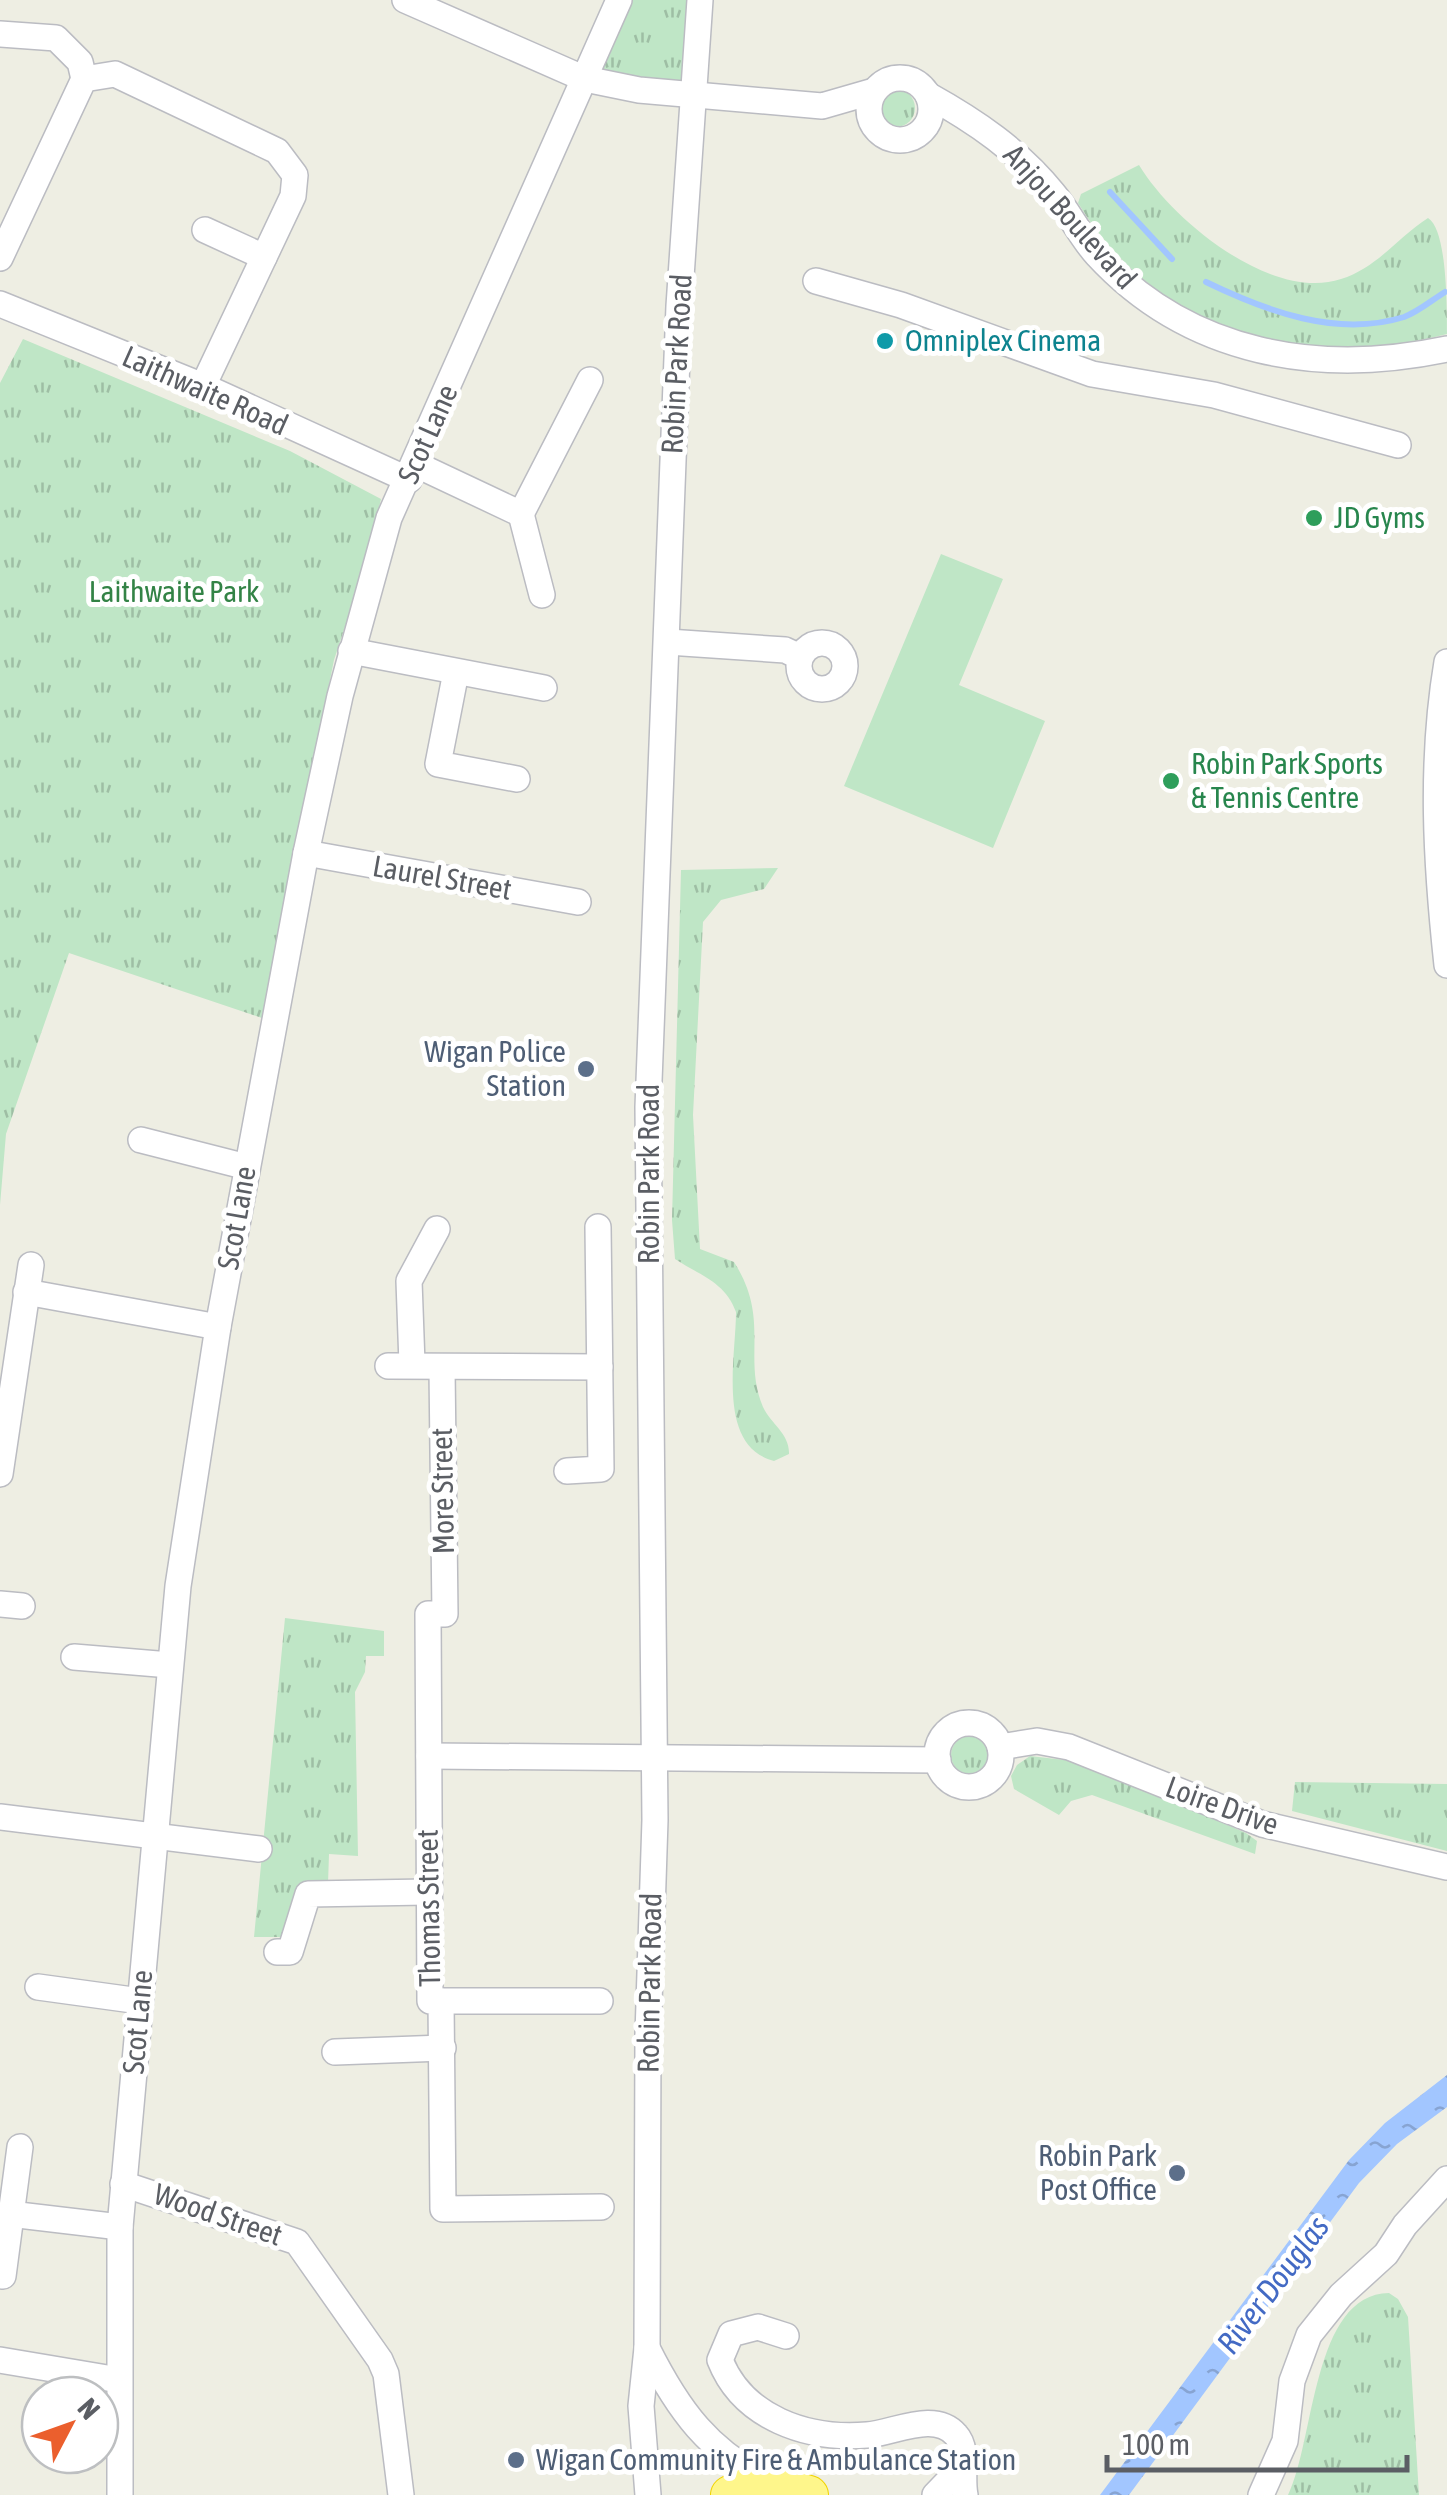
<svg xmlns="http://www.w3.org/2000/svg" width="1447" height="2495" font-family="'Asap Condensed',sans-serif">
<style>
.grass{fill:url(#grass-tufts)}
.pitch{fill:#bfe6c6}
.water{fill:url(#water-ripples)}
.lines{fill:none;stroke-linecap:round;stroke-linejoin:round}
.stream{stroke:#a2c6ff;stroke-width:6}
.minor-casing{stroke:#bbbcc2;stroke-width:28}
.highway-casing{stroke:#f1d300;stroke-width:40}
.minor{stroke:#fff;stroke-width:25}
.highway{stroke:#fef68b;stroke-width:38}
.culture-dot{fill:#0f9aa8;stroke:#fff;stroke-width:4}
.leisure-dot{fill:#2e9e5b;stroke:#fff;stroke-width:4}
.service-dot{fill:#5c6f8a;stroke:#fff;stroke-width:4}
.labels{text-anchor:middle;stroke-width:10;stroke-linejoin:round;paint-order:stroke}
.street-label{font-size:30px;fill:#5b5e64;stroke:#fff}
.culture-label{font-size:30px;fill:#0d838f;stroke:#fff;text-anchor:start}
.leisure-label{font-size:30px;fill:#27864d;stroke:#fff;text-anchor:start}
.park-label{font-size:30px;fill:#338346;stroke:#fff}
.service-label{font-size:30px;fill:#4e5e75;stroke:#fff;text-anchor:end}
.water-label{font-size:32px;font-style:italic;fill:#436ac4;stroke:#fff}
</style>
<defs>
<pattern id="grass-tufts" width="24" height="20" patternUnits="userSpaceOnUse" patternTransform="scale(2.5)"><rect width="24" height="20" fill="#bfe6c6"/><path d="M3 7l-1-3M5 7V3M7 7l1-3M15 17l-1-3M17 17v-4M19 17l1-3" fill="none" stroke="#9ebea4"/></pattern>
<pattern id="water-ripples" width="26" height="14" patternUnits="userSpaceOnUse" patternTransform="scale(2.5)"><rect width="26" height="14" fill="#a2c6ff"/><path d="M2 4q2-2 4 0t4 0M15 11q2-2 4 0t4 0" fill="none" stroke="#87a4d2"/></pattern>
</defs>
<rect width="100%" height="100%" fill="#eeeee3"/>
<g class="grass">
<path d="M615 0H697L695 97 585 79Z"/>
<circle cx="896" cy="108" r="19"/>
<path d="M1139 165C1172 220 1271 302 1341 279 1377 268 1398 237 1428 218 1447 229 1447 306 1447 334 1302 371 1160 336 1078 203L1081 194Z"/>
<path d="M23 339 290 451 381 499 367 560 334 660 262 1018 69 953 6 1134 0 1205V383Z"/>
<path d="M778 868 764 889 721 900 703 922 693 1115 700 1249 734 1262C771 1320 742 1357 763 1407 771 1424 790 1434 789 1454L774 1461C716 1446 736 1358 736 1312 725 1282 701 1276 675 1259L672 1220 681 870Z"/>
<path d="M285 1618 384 1631V1656H366L365 1672 355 1692 358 1856 329 1854 328 1884 298 1885 295 1926 283 1937H254Z"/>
<circle cx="970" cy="1755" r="19"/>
<path d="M1030 1756 1082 1762 1246 1833 1257 1841 1255 1854 1092 1795 1071 1801 1059 1815 1014 1789 1011 1776 1017 1765Z"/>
<path d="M1295 1782 1447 1784V1851L1292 1811Z"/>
<path d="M1389 2293 1398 2299 1408 2317 1419 2495H1288C1315 2441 1312 2294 1389 2293Z"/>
</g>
<path class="pitch" d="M941 554 1003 579 959 685 1045 721 993 848 844 786Z"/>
<path class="water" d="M1447 2075V2107L1397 2144 1359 2183 1129 2495H1100L1349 2160 1385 2123Z"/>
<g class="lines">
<g class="stream">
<path d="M1110 192 1172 259"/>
<path d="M1206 282C1266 311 1337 338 1404 317 1418 312 1432 300 1445 292"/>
</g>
<g class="minor-casing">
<g id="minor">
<path d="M405 0 585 79 639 90 822 106 874 91"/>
<path d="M0 34 56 38 80 62 84 79"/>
<circle cx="900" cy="109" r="31"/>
<path d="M928 95C975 121 1019 151 1053 193 1069 212 1080 236 1097 255 1189 355 1319 376 1447 349"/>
<path d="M205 230 264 257"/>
<path d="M0 258 84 79 115 74 277 151 295 175 293 196 203 386"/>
<path d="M816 281 901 305 1092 374 1214 395 1398 445"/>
<path d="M0 304 203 386 409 480"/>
<path d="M415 464 521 514 590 380"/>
<path d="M521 514 542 595"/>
<path d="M668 642 785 650 800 657"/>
<circle cx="822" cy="666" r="23"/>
<path d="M351 651 544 688"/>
<path d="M1447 662C1430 764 1436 863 1447 965"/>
<path d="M456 672 438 764 517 779"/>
<path d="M306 853 578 902"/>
<path d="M141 1140 247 1167"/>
<path d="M26 1292 218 1327"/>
<path d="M412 1364 409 1281 437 1229"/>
<path d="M388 1366 600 1367"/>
<path d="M442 1369 445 1614H428L430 2001H441L443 2209 601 2207"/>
<path d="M567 1471 601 1469 598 1227"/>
<path d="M0 1474 31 1265"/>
<path d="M0 1604 22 1606"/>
<path d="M74 1657 170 1665"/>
<circle cx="969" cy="1755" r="32"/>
<path d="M1000 1747 1037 1741 1069 1747 1262 1824 1447 1867"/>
<path d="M429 1756 938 1760"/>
<path d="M0 1817 259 1849"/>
<path d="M277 1952H290L308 1894 427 1892"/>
<path d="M38 1987 140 2001"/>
<path d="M441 2001H600"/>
<path d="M335 2052 443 2048"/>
<path d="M123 2184 297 2242 380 2360 386 2374 401 2495"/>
<path d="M10 2214 120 2227"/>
<path d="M3 2276 20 2147"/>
<path d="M786 2336 758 2327 731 2334 720 2360C743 2418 807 2440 867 2435 894 2433 935 2410 956 2435 969 2449 961 2477 965 2495"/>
<path d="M647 2348C678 2410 709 2453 773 2483"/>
<path d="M0 2360 119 2380"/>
<path d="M120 2495V2227L178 1586 218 1327 306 853 340 696 389 518 619 0"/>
<path d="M648 2495 641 2406 647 2348 648 2034 655 1820 648 1107 679 306 700 0"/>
<path d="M935 2495 962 2467"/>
<path d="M1261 2495 1285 2441 1292 2381 1309 2335 1341 2295 1386 2254 1405 2225 1447 2179"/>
</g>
</g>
<g class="highway-casing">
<path id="highway" d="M730 2495C756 2479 782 2486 809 2495"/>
</g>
<use href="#minor" class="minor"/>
<use href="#highway" class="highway"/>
</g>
<circle class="culture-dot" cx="885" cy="341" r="10"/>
<g class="leisure-dot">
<circle cx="1314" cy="518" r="10"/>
<circle cx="1171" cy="781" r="10"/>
</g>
<g class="service-dot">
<circle cx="586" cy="1069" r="10"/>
<circle cx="1177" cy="2173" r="10"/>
<circle cx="516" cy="2460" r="10"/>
</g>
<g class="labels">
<g class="street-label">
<text transform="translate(1070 217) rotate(48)" y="10">Anjou Boulevard</text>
<text transform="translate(677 364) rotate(-87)" y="10">Robin Park Road</text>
<text transform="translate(205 391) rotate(24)" y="10">Laithwaite Road</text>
<text transform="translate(428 434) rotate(-66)" y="10">Scot Lane</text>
<text transform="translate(442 878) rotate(10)" y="10">Laurel Street</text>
<text transform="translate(649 1174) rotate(-90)" y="10">Robin Park Road</text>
<text transform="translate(237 1218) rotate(-80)" y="10">Scot Lane</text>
<text transform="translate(443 1491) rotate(-91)" y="10">More Street</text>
<text transform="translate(1222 1806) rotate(20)" y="10">Loire Drive</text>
<text transform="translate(429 1908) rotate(-91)" y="10">Thomas Street</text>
<text transform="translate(650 1983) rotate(-89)" y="10">Robin Park Road</text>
<text transform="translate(138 2022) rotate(-85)" y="10">Scot Lane</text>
<text transform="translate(218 2215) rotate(19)" y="10">Wood Street</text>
</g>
<g class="culture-label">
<text x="905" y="351">Omniplex Cinema</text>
</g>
<g class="leisure-label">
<text x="1334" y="528">JD Gyms</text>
<text x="1191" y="774">Robin Park Sports<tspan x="1191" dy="34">&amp; Tennis Centre</tspan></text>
</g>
<g class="park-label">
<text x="174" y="602">Laithwaite Park</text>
</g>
<g class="service-label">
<text x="566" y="1062">Wigan Police<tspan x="566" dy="34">Station</tspan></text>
<text x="1157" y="2166">Robin Park<tspan x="1157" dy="34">Post Office</tspan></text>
<text x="536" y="2470" text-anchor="start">Wigan Community Fire &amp; Ambulance Station</text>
</g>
<g class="water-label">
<text transform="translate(1273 2285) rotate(-53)" y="11">River Douglas</text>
</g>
</g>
<g transform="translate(70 2425) rotate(49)"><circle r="48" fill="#ffffff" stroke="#bdbfc1" stroke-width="2.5"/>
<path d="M0-8L18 38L0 25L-18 38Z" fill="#eb5f2d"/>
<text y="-15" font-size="28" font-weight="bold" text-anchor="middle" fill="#5b5e64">N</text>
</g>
<path d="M1107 2455v15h300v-15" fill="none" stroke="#5b5e64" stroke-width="5"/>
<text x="1122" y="2455" font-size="30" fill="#5b5e64" stroke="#ffffff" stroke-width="8" paint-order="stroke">100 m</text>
</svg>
